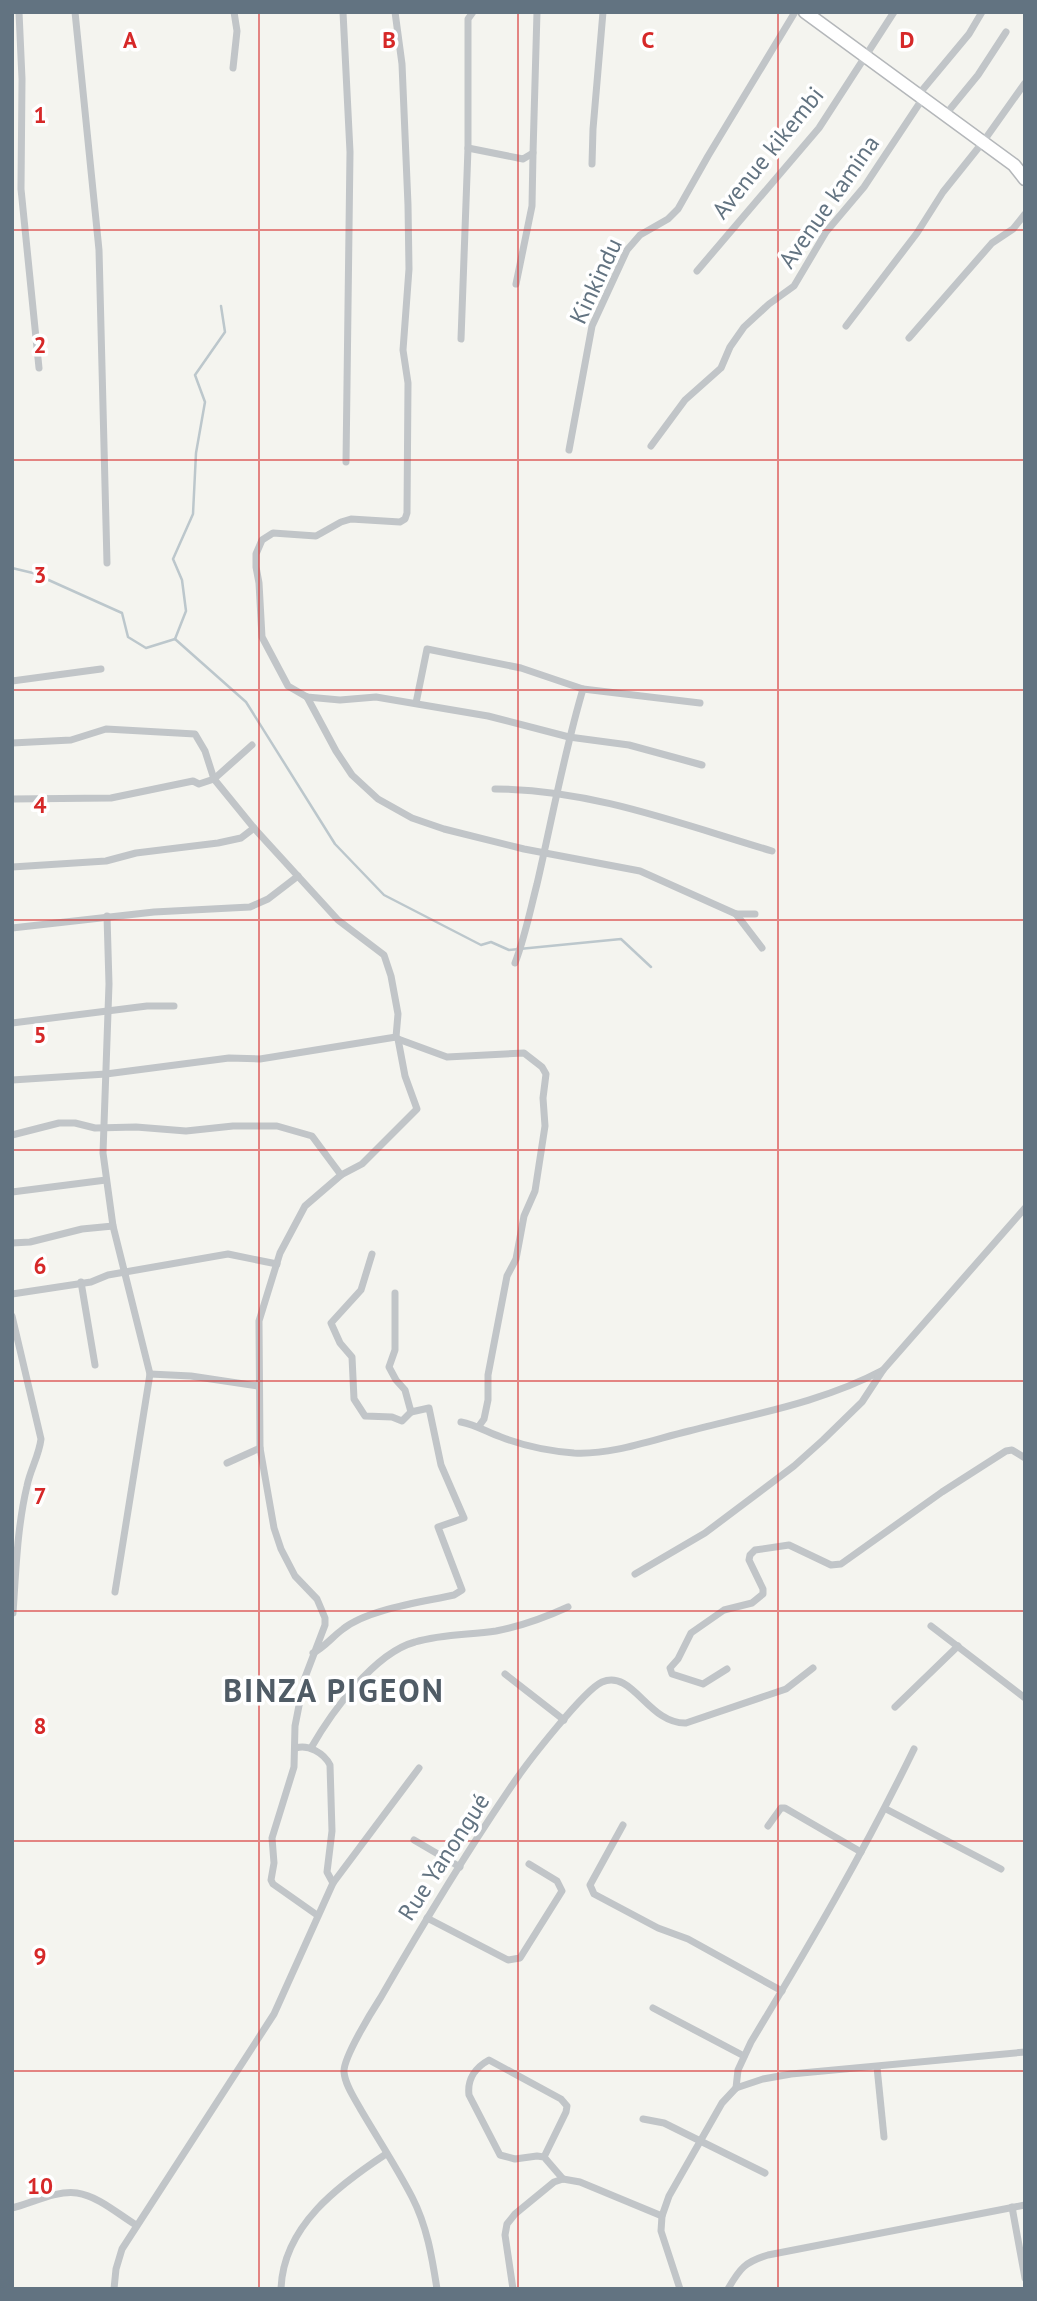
<svg xmlns="http://www.w3.org/2000/svg" width="1037" height="2301" font-family="'PT Sans',sans-serif">
<style>
.lines{fill:none;stroke-linecap:round;stroke-linejoin:round}
.stream{stroke:#bcc7cc;stroke-width:2.5}
.trunk-casing{stroke:#b4b7ba;stroke-width:15}
.minor{stroke:#c1c5c8;stroke-width:7}
.trunk{stroke:#fff;stroke-width:12}
.grid{fill:none;stroke:#d62828;stroke-width:2;stroke-opacity:0.55}
.labels{text-anchor:middle;stroke-width:7;stroke-linejoin:round;paint-order:stroke}
.street-label{font-size:24px;fill:#627381;stroke:#fff}
.district-label{font-size:32px;font-weight:bold;letter-spacing:2px;fill:#505c66;stroke:#fff}
.grid-label{font-size:23px;text-anchor:middle;font-weight:bold;fill:#d62828;stroke:#fff;stroke-width:7;stroke-linejoin:round;paint-order:stroke}
</style>
<rect width="100%" height="100%" fill="#f4f4ef"/>
<g class="lines">
<g class="stream">
<path d="M12 568 33 573 122 613 128 637 146 648 175 639"/>
<path d="M175 639 246 702 335 844 384 895 481 945 491 942 509 950 621 939 651 967"/>
<path d="M175 639 186 611 182 580 173 559 193 514 196 453 205 402 195 375 225 332 221 306"/>
</g>
<g class="trunk-casing">
<path id="trunk" d="M805 12 1014 165 1025 179"/>
</g>
<g class="minor">
<path d="M19 12 22 79 21 189 39 368"/>
<path d="M75 12 99 250 107 563"/>
<path d="M343 12 350 152 346 462"/>
<path d="M395 12 402 64 408 205 409 269 403 350 408 383 407 513 405 519 400 522 351 519 341 522 316 536 273 533 262 540 256 554V567L259 583 262 637 288 686 307 697 340 700 376 697 488 716 569 737 629 745 702 765"/>
<path d="M233 68 237 31 234 12"/>
<path d="M919 94 969 34 982 12"/>
<path d="M946 114 978 75 1006 32"/>
<path d="M468 148 523 159 533 153 537 12"/>
<path d="M592 164 593 129 603 12"/>
<path d="M697 271 819 128 894 12"/>
<path d="M516 284 532 206 533 153"/>
<path d="M846 326 917 233 943 192 983 142 1025 83"/>
<path d="M909 338 992 243 1013 229 1025 214"/>
<path d="M461 339 468 148V19L473 12"/>
<path d="M651 446 685 400 721 368 730 347 744 327 769 304 794 286 826 232 864 187 923 98"/>
<path d="M569 450 592 326 627 250 640 235 668 219 678 209 708 156 795 12"/>
<path d="M12 681 101 669"/>
<path d="M307 697 336 751 352 775 378 799 412 818 444 829 524 849 640 871 736 914H755"/>
<path d="M416 703 427 649 521 668 583 689 700 703"/>
<path d="M12 743 71 740 106 729 195 734 205 751 214 779 254 828 338 920 384 955 391 976 398 1014 396 1037 398 1039 405 1076 417 1109 362 1164 341 1175 305 1206 280 1253 259 1321 260 1448 274 1528 281 1549 295 1576 317 1599 325 1618V1625L304 1680 295 1726 294 1767 272 1838 274 1863 271 1880 273 1884 317 1915"/>
<path d="M495 789C590 789 681 824 772 851"/>
<path d="M12 799 111 798 193 781 199 784 214 779 252 745"/>
<path d="M12 867 106 861 136 853 218 843 241 838 254 828"/>
<path d="M736 914 762 948"/>
<path d="M107 916 109 984 103 1153 113 1226 150 1374 115 1592"/>
<path d="M12 928 154 912 250 907 268 899 298 876"/>
<path d="M515 963C525 937 530 911 537 884 552 819 564 753 583 689"/>
<path d="M12 1023 147 1006H174"/>
<path d="M398 1039 447 1057 524 1053 542 1067 546 1074 543 1098 545 1126 535 1191 524 1216 516 1259 507 1276 488 1375V1400L484 1419 479 1426"/>
<path d="M12 1080 106 1074 229 1058 260 1059 396 1037"/>
<path d="M12 1135 59 1123H75L95 1128 136 1127 186 1131 233 1126H277L312 1136 341 1175"/>
<path d="M12 1192 106 1180"/>
<path d="M12 1243 30 1242 82 1229 113 1226"/>
<path d="M372 1254 361 1290 331 1323 340 1343 352 1357 354 1399 365 1416 392 1417 402 1421 411 1412"/>
<path d="M81 1282 95 1365"/>
<path d="M12 1294 91 1282 108 1275 228 1254 277 1264"/>
<path d="M12 1316 41 1439C39 1456 30 1470 27 1486 17 1528 16 1571 13 1613"/>
<path d="M150 1374 191 1376 258 1386"/>
<path d="M461 1422C476 1425 487 1432 501 1437 524 1446 549 1451 574 1453 612 1455 652 1440 689 1431 754 1414 823 1402 883 1370"/>
<path d="M227 1463 260 1448"/>
<path d="M635 1574 705 1533 794 1466 823 1440 862 1402 883 1370 1025 1208"/>
<path d="M931 1626 1025 1698"/>
<path d="M313 1653C325 1647 332 1637 343 1629 368 1609 423 1602 454 1595L462 1590 438 1527 464 1518 441 1465 429 1408 411 1412 405 1390 396 1380 389 1367 395 1350V1293"/>
<path d="M727 1669 703 1684 672 1674 670 1668 678 1659 691 1633 724 1610 752 1603 763 1594V1589L749 1560 750 1555 755 1550 789 1545 831 1565 841 1564 942 1492 1006 1451 1012 1450 1025 1458"/>
<path d="M505 1674 564 1720"/>
<path d="M895 1707 958 1646"/>
<path d="M296 1748C308 1744 324 1753 330 1765L332 1831 327 1872 333 1883"/>
<path d="M311 1748C331 1713 374 1653 415 1642 442 1634 469 1635 496 1631 522 1626 544 1618 568 1607"/>
<path d="M886 1809 1001 1869"/>
<path d="M623 1825 590 1885 594 1894 658 1928 688 1939 782 1991"/>
<path d="M768 1826 781 1808H785L861 1852"/>
<path d="M414 1840 460 1867"/>
<path d="M427 1918 508 1960 520 1958 562 1891 557 1881 529 1864"/>
<path d="M653 2008 744 2056"/>
<path d="M877 2067 884 2137"/>
<path d="M736 2088 738 2070 751 2042C809 1946 865 1850 914 1749"/>
<path d="M643 2119 664 2123 765 2173"/>
<path d="M544 2157 566 2112 567 2106 561 2099 489 2060C476 2067 467 2079 469 2095L500 2155 515 2159 537 2156 544 2157 563 2179"/>
<path d="M1012 2207 1025 2278"/>
<path d="M12 2208C32 2203 57 2190 77 2193 98 2196 118 2214 136 2225"/>
<path d="M114 2289 116 2269 122 2249 274 2014 333 1883 419 1768"/>
<path d="M281 2289C283 2226 339 2185 386 2154"/>
<path d="M437 2289C432 2257 427 2226 412 2197 397 2168 378 2139 361 2110 355 2099 345 2085 344 2072 343 2058 372 2011 381 1997 423 1924 467 1851 515 1781 528 1762 584 1690 602 1682 633 1669 648 1724 686 1723L786 1689 813 1668"/>
<path d="M513 2289 505 2235 507 2224 515 2214 554 2182 563 2179 580 2182 662 2216"/>
<path d="M680 2289 661 2231 662 2216 669 2196 722 2103 736 2088 763 2079 791 2074 1025 2052"/>
<path d="M728 2289C740 2268 745 2262 768 2255L1025 2205"/>
</g>
<use href="#trunk" class="trunk"/>
</g>
<path class="grid" d="M259 12V2289M518 12V2289M778 12V2289M12 230H1025M12 460H1025M12 690H1025M12 920H1025M12 1150H1025M12 1381H1025M12 1611H1025M12 1841H1025M12 2071H1025"/>
<g class="labels">
<g class="street-label">
<text transform="translate(768 153) rotate(-51)" y="8">Avenue kikembi</text>
<text transform="translate(829 202) rotate(-55)" y="8">Avenue kamina</text>
<text transform="translate(596 281) rotate(-65)" y="8">Kinkindu</text>
<text transform="translate(444 1857) rotate(-57)" y="8">Rue Yanongué</text>
</g>
<g class="district-label">
<text x="334" y="1702">BINZA PIGEON</text>
</g>
</g>
<g class="grid-label">
<text x="130" y="48">A</text>
<text x="389" y="48">B</text>
<text x="648" y="48">C</text>
<text x="907" y="48">D</text>
<text x="40" y="123">1</text>
<text x="40" y="353">2</text>
<text x="40" y="583">3</text>
<text x="40" y="813">4</text>
<text x="40" y="1043">5</text>
<text x="40" y="1274">6</text>
<text x="40" y="1504">7</text>
<text x="40" y="1734">8</text>
<text x="40" y="1964">9</text>
<text x="40" y="2194">10</text>
</g>
<rect width="1037" height="2301" fill="none" stroke="#627381" stroke-width="28"/>
</svg>
